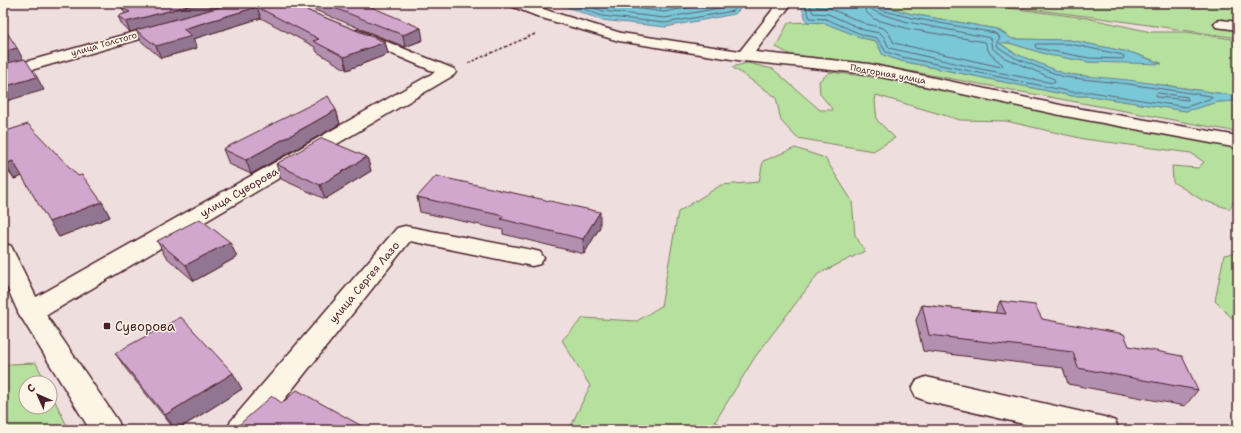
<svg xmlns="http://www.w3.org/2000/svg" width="1241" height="433" font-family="'Shantell Sans',sans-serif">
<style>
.green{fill:#b5e09d;stroke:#808064}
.water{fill:#7ac7d8;stroke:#678493}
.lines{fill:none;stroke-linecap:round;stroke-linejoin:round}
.shore{stroke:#5d6270;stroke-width:1}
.street-casing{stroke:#4a1f2b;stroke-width:3}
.secondary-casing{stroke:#4a1f2b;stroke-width:3}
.path{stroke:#4a1f2b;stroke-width:1.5;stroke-dasharray:3 2;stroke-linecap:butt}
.street{fill:#fcf5e5;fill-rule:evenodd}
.secondary{fill:#fcf5e5;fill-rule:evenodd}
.wall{fill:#b490b0;stroke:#4a1f2b}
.shaded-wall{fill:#927590;stroke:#4a1f2b}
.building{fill:#d1a7cd;stroke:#4a1f2b}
.poi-dot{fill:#4a1f2b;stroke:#fcf5e5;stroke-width:1.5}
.labels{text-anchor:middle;stroke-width:3;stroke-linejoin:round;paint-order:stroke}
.far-street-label{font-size:9px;fill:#4a1f2b;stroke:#fcf5e5}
.street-label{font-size:11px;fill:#4a1f2b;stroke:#fcf5e5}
.near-poi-label{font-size:13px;fill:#4a1f2b;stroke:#fcf5e5;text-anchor:start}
</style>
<rect width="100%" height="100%" fill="#efdede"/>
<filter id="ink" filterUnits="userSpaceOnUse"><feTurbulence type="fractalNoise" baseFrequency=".025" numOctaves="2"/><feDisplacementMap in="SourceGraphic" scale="8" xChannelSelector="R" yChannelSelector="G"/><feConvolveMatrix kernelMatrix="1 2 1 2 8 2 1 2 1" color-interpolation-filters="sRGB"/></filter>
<g filter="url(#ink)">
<g class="green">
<path d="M872 3H968L1087 18 1151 32H1187L1238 40V96L1171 86 1065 74 1016 54 998 42 1009 43 1049 55 1089 62 1161 63 1133 53 1070 40 1012 39 997 29 912 14Z"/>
<path d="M978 3H1238V38L1086 16Z"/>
<path d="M807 22 825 23 862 38 876 41 883 55 901 61 1072 96H1091L1186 111 1218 102 1238 101V132L866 63 791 55 776 47 788 23Z"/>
<path d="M747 63 773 69 820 110H833L820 94 819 81 830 72 879 78 1238 147V192L1230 209 1202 200 1173 182 1172 166 1198 168 1204 162 1191 153 1084 139 1006 121 960 120 876 95 875 101 877 120 895 138 873 151 797 138 781 121 776 97 732 67Z"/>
<path d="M795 148 825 158 852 201 855 235 865 251 818 274 755 357 715 422 734 430H569L590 386 562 340 583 318 637 321 661 306 678 212 721 185 759 182 763 161Z"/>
<path d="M1238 252V324L1215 301 1224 255Z"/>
<path d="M36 363 46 383H26V407H50V391L69 430H3V368L10 364Z"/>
</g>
<g class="water">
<path d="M557 3H774L775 5 745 4 735 14 665 27 601 20Z"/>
<path d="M800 3H872L912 14 997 29 1012 39 1070 40 1133 53 1162 64 1089 62 1049 55 1009 43H999L1016 54 1065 74 1128 80 1238 96V101L1218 102 1186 111 1091 96H1072L901 61 883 55 876 41 862 38 825 23 807 22Z"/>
</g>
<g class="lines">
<g class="shore">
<path d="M568 3 602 16 665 23 733 11 740 3"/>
<path d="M582 3 603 11 665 18 730 6 733 3"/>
<path d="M599 3 664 12 713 3"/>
<path d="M804 3 810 18 826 19 863 35 877 38 886 52 902 57 1072 92H1091L1186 107 1212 98 1211 96 1128 84 1064 77 1015 58 998 47 997 42 1000 37 995 33 912 18 877 9 874 3"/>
<path d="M809 3 813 13 828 14 864 30 880 33 884 37 889 48 976 68 1053 83 1055 82 1054 79 1005 58 993 48 991 38 908 22 878 13 871 9 869 3"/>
<path d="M815 3 817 7 829 8 866 24 883 28 888 32 894 43 1001 67 1003 65 990 54 985 42 909 29 874 19 866 12 863 3"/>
<path d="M1037 44H1070L1123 55 1124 57 1123 59 1089 58 1036 48 1035 45Z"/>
<path d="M1158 93 1187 97 1188 100 1157 97 1156 95Z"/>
</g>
<g class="street-casing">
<g id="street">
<path d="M509 3H528L552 12 621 33 740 51 778 3H792L755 52 869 64 1065 106 1238 136V148L1065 116 869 74 744 61 619 41 542 18 511 6Z"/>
<path d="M1221 20 1238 22V30L1216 27 1214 24 1216 21Z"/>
<path d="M167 23 172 24 174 27 172 30 3 78V68Z"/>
<path d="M358 30 454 69 456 72 454 75 40 319 31 321 22 319 18 312 22 305 435 72 353 37 351 34 353 31Z"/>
<path d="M405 226 532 250 540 252 544 258 540 264 532 266 410 241 260 430H227L231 421 397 228Z"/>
<path d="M926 377 1104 417 1115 421 1119 430H1049L926 401 916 397 912 389 916 381Z"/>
</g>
</g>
<g class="secondary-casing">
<path id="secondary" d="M3 243 11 246 42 309 118 421 122 430H90L18 312 3 278Z"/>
</g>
<path class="path" d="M468 63 535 34"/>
<use href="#street" class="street"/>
<use href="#secondary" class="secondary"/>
</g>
<g class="wall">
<path d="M289 3 385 42 388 54 347 70 317 52 315 47 261 18 193 39 197 48 161 58 141 41 136 30 130 32 122 25 118 16 125 14 122 8Z"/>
<path d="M298 3H369L365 4 423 40 405 47Z"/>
<path d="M336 110 340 124 251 174 229 164 223 149Z"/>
<path d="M3 132 102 202 110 217 59 237 22 176 14 179 3 165Z"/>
<path d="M367 157 371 171 325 199 281 179 276 164Z"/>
<path d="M417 197 600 227 584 254 503 234V230L420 212Z"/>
<path d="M157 241 237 257 194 281 165 256Z"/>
<path d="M1000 301 1042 319 1129 346 1198 390 1185 406 1068 384 1063 368 923 351 916 320 922 305 995 313Z"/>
<path d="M115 353 242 389 177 430H175L126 369Z"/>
</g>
<g class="shaded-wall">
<path d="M199 3H235L130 32 126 22Z"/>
<path d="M257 7 261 18 193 39 197 48 161 58 156 46 183 29Z"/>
<path d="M421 28 423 40 405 47 403 35Z"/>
<path d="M385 42 388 54 347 70 344 57Z"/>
<path d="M17 48 24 61 3 67V52Z"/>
<path d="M37 77 44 90 3 102V87Z"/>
<path d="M336 110 340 124 251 174 246 160Z"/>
<path d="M367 157 371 171 325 199 320 185Z"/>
<path d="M13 161 23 176 14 179 5 164Z"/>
<path d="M102 202 110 217 59 237 49 222Z"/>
<path d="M600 212V227L584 254 583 239Z"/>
<path d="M230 242 237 257 194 281 186 265Z"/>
<path d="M233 373 242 389 177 430H176L165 415Z"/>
</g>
<g class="building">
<path d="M140 3H199L126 22 118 16 130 12 122 8Z"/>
<path d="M235 3H289L385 42 344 57 313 41 319 39 257 7 183 29 192 36 156 46 136 30Z"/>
<path d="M322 3H362L421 28 403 35Z"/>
<path d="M8 34 17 48 3 52V35Z"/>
<path d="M25 59 37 77 3 87V64Z"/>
<path d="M328 96 336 110 246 160 223 149Z"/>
<path d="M28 124 78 176 82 175 102 202 49 222 13 161 5 164 3 162V132Z"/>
<path d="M322 138 367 157 320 185 276 164Z"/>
<path d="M436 176 600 212 583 239 501 219 504 216 417 197Z"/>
<path d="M200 219 230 242 186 265 157 241Z"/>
<path d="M1000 301 1035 305 1042 319 1124 334 1129 346 1182 356 1198 390 1078 368 1073 352 929 335 922 305 1006 314Z"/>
<path d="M181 317 233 373 165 415 115 353Z"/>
<path d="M297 390 369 430H233L272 396 282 403Z"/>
</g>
</g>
<rect class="poi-dot" x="103" y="322" width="8" height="8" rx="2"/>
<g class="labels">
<g class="far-street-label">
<text transform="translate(104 44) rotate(-16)" y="3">улица Толстого</text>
<text transform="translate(888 74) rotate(10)" y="3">Подгорная улица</text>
</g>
<g class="street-label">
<text transform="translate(239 192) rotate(-30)" y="4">улица Суворова</text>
<text transform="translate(364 282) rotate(-50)" y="4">улица Сергея Лазо</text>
</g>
<g class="near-poi-label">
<text x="115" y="331">Суворова</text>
</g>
</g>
<rect width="1241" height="433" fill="none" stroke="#fcf5e5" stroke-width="16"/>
<rect x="8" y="8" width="1225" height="417" fill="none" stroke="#4a1f2b" stroke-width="1.5" filter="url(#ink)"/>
<g transform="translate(38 395) rotate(315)"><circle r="19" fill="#fcf5e5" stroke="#b59f9b"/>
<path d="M0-3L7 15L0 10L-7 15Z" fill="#4a1f2b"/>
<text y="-6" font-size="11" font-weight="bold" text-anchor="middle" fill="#4a1f2b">С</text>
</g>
</svg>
